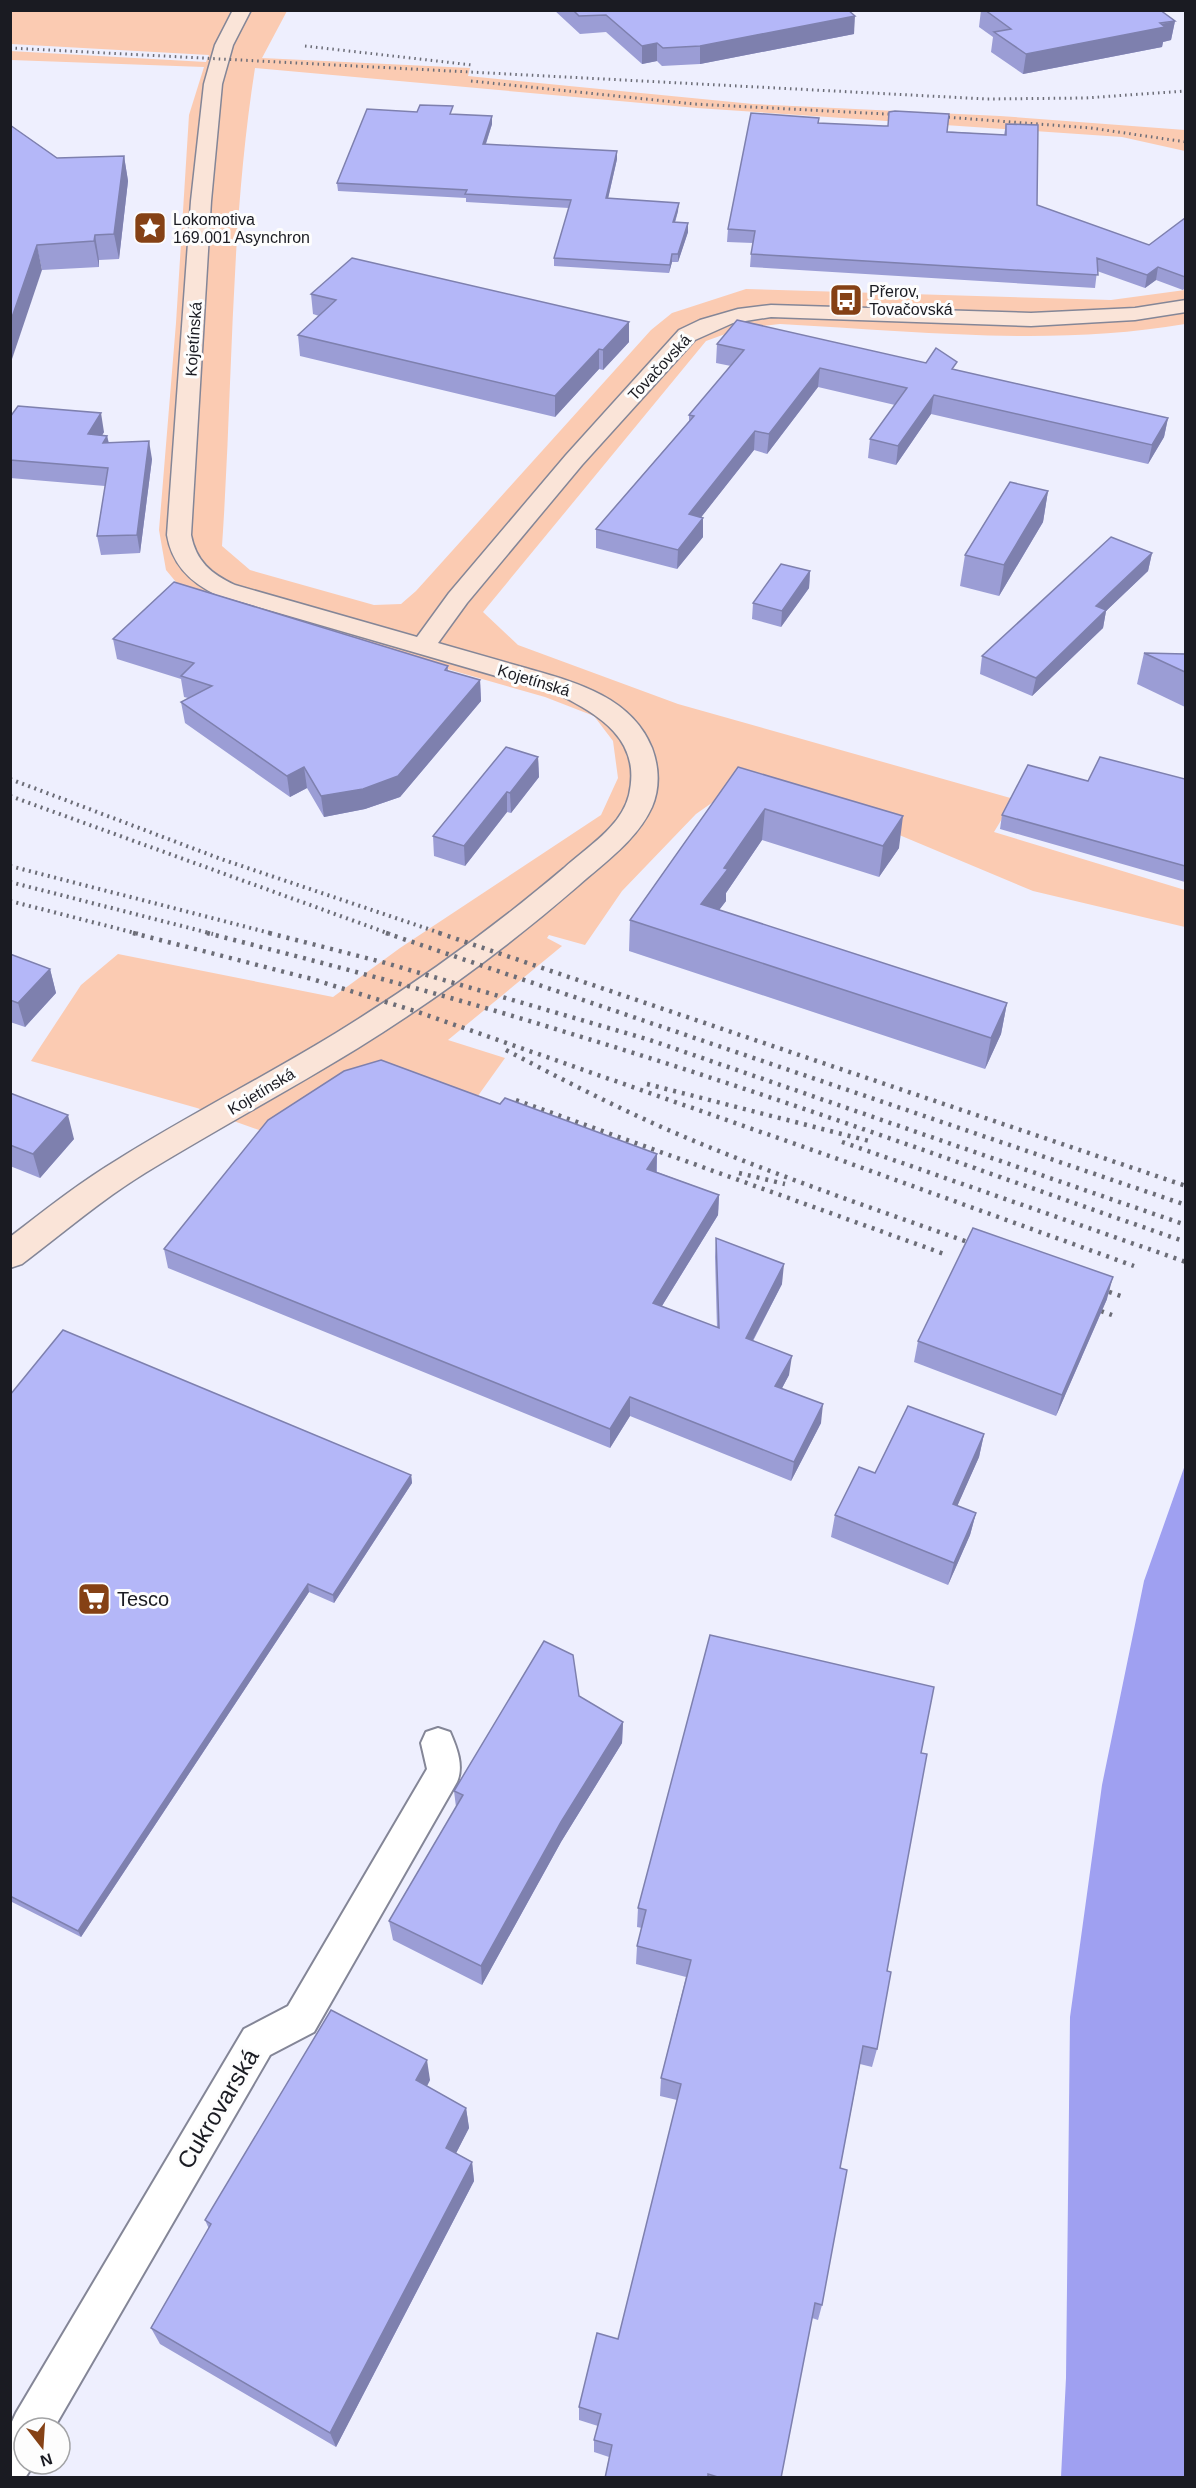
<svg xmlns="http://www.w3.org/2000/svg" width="1196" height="2488" font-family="Arial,sans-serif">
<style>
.green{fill:#fbcbb2}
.water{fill:#9fa0f1}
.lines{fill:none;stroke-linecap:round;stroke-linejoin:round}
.minor-casing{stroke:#848697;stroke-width:4}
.secondary-casing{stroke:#848697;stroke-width:3}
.minor{fill:#fff;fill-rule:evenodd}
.secondary{fill:#fae4d8;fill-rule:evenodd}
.rail-far2{stroke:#6c6d77;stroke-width:3;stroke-dasharray:1.5 4;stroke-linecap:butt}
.rail-far1{stroke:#6c6d77;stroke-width:4;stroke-dasharray:2 4.5;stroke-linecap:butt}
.rail{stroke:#6c6d77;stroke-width:4.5;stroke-dasharray:3 6;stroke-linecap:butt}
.wall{fill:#9b9dd5}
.shaded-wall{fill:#7e80ae}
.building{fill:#b4b7f8;stroke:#7e80ae;stroke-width:1.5}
.labels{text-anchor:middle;stroke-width:6;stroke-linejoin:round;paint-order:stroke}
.far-poi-label{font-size:16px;fill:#1a1b22;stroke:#fdfdfd;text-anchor:start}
.far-street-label{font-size:16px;fill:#1a1b22;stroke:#fdfdfd}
.poi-label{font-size:20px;fill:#1a1b22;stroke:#fdfdfd;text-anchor:start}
.near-street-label{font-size:24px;fill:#1a1b22;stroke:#fdfdfd}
</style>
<rect width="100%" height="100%" fill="#eeeffe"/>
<path class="green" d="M11 11H287L262 58 470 68 468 76 753 104 1000 116 1185 130V151L1122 137 697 108 255 68C230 227 233 386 222 546L250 570 374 605 401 604 416 591 651 330 672 313 746 289 1111 300 1185 290V324C1052 347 915 331 780 324L742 328 706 341 483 612 518 645 678 704 1014 799 994 832 1185 890V927L1033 891 873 824 733 788 696 814 622 891 585 945 549 935 547 938 562 946 448 1040 505 1058 475 1100 262 1131 197 1108 31 1061 81 985 118 954 333 997 400 948 601 815 618 778 613 741 594 716 545 697 186 594 166 570 159 530 176 323 189 115 204 67 11 60 10 51 206 62 209 55 11 44Z"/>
<path class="water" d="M1185 1465V2477H1061L1066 2378 1070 2017 1102 1785 1144 1581Z"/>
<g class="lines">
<g class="minor-casing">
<path id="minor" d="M438 1728 450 1732C457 1748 464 1766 457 1782L314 2032 270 2055 54 2428H24V2464H34L25 2478H10V2426L16 2413 244 2029 288 2006 427 1769 421 1743 426 1732Z"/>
</g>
<g class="secondary-casing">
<path id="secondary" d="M233 10H251L233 45 222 84 211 201 191 535C196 561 211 574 235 585L417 637 449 593 566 455 679 330 700 320 738 309 771 305 1031 313 1135 308 1186 300V312L1135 320 1031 326 771 317 733 323 695 340 582 465 467 603 438 643C466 651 494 659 522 667 571 681 631 695 652 748 659 767 660 788 652 807 637 840 605 862 578 886 509 946 435 1000 358 1048 288 1091 215 1130 145 1173 101 1200 63 1233 22 1264L10 1268V1237C45 1210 79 1183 117 1160 189 1115 264 1077 336 1033 417 983 492 929 564 868 587 847 621 827 629 795 642 739 599 715 558 694L217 595C191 583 172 565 167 535L191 201 204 84 215 45Z"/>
</g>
<use href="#minor" class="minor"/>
<use href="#secondary" class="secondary"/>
<g class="rail-far2">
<path d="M305 46 472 65"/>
<path d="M10 48 987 99 1085 98 1186 91"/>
<path d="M471 81 694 104 905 115"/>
<path d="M932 116 1091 128 1186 142"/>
</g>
<g class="rail-far1">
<path d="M10 779 221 859 443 934"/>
<path d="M10 796 390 934"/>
<path d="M10 866 274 934"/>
<path d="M10 882 213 934"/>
<path d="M10 901 139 934"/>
</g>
<g class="rail">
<path d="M133 933 312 979 418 1012 821 1153 1134 1266"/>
<path d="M207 933C331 965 454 997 575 1035 781 1097 983 1172 1186 1242"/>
<path d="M269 933 382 962 650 1040 1186 1225"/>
<path d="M386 933 1186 1205"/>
<path d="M439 933 1186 1186"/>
<path d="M506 1050C565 1081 625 1112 687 1138 783 1178 883 1212 982 1247"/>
<path d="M647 1084 873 1142"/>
<path d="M516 1100 947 1255"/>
<path d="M842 1142 1186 1262"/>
<path d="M739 1173 785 1184"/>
<path d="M1092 1286 1121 1296"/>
<path d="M1101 1311 1112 1315"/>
</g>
</g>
<g class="wall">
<path d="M317 10H353V12Z"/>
<path d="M554 10H848L854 34 700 64 662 66 657 61 642 64 606 32 580 34Z"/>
<path d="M981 10H1160L1175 21 1171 40 1163 42 1162 47 1023 74 991 52 993 37 979 27Z"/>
<path d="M453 114 492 124 486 144 617 159 608 199 678 211 675 223 688 232 678 262H672L669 273 554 266V258L569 208 466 202V198L338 191 337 183Z"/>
<path d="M819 118V123L1004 135 1006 124 1037 205 1149 245 1185 218V288L1183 290 1156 280 1145 288 1097 271 1095 288 750 267 751 254 753 243 727 242 728 229Z"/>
<path d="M10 125 57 158 124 156 128 181 119 259 99 260V267L42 270Z"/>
<path d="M311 294 629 342 603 370 599 369 555 417 300 356 298 335 319 316 313 314Z"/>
<path d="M717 344 956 370 1168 418 1164 437 1148 464 931 414 896 465 868 458 870 439 895 405 818 387 767 454 754 450 701 517 703 537 677 569 596 548V529L689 421V415L731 366 716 363Z"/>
<path d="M10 417 104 432 102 435 107 436 109 443 152 459 140 553 101 555 97 536 105 486 10 478Z"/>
<path d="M1048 491 1043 522 999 596 960 586 965 555Z"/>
<path d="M1152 553 1148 571 1106 611 1103 628 1032 696 980 674 982 656Z"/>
<path d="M810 571 809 588 781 627 752 619 753 603Z"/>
<path d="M113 639 448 666V671L480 680 481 701 400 797 365 809 324 817 307 788 290 797 185 723 181 702 188 698 184 697 181 679 117 659Z"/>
<path d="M1144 653 1185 654V707L1137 684Z"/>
<path d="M538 757 539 777 511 813 507 812 465 866 434 856 433 836Z"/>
<path d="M738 767 899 848 879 877 762 840 726 893V901L719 910 1007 1003 1001 1034 985 1069 629 951 630 920Z"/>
<path d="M1185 779V882L1000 829 1002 815 1088 781Z"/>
<path d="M10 954 50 969 56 993 25 1027 10 1022Z"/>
<path d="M10 1093 74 1139 40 1178 10 1166Z"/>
<path d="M500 1104 657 1154V1172L719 1195 718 1215 662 1306 717 1328 715 1257 716 1238 782 1284 753 1341 789 1375 782 1388 821 1423 791 1481 630 1416 610 1448 168 1268 164 1249Z"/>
<path d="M1107 1299 1056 1416 914 1362 918 1341Z"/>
<path d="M10 1395 411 1475 412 1483 334 1603 309 1592 81 1937 10 1901Z"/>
<path d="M984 1434 979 1457 957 1506 976 1513 970 1535 948 1585 831 1537 835 1515 875 1473Z"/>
<path d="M623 1722 622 1743 561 1842 482 1985 393 1940 389 1921 456 1807 454 1791Z"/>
<path d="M921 1753 887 1971 877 2049 872 2067 860 2064 840 2168 822 2305 818 2320 812 2318 781 2478H605L609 2457 594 2452V2440L598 2426 579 2420V2407L618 2339 677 2100 660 2096 661 2078 686 1977 636 1964 637 1946 642 1928 637 1927 638 1908Z"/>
<path d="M430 2080 427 2086 466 2108 469 2128 456 2153 472 2162 474 2181 336 2447 160 2344 151 2328 209 2229 205 2220Z"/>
</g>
<g class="shaded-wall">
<path d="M855 16 854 34 700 64V46Z"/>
<path d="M1175 21 1171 40 1163 42 1162 47 1023 74 1026 54Z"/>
<path d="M657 43V61L642 64V46Z"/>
<path d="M492 116V124L483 152V144Z"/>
<path d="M617 151V159L606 207V198Z"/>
<path d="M124 156 128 181 119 259 114 234Z"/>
<path d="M679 203 678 211 672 231 673 222Z"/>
<path d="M688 223V232L678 262V254Z"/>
<path d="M95 235 99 260V267L94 241Z"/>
<path d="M37 245 42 270 10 365V323Z"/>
<path d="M672 254V262L669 273 670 265Z"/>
<path d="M1158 267 1156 280 1145 288 1147 275Z"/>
<path d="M629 322V342L603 370V350Z"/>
<path d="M599 349V369L555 417V396Z"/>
<path d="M820 368 818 387 767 454 769 434Z"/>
<path d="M934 395 931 414 896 465 898 446Z"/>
<path d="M101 413 104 432 92 453 88 434Z"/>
<path d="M1168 418 1164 437 1148 464 1152 445Z"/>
<path d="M755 431 754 450 688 534 689 514Z"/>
<path d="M107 436 111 454 103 443Z"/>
<path d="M149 441 152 459 140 553 137 535Z"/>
<path d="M1048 491 1043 522 999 596 1004 565Z"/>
<path d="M703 518V537L677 569 678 550Z"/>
<path d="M1152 553 1148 571 1106 611 1103 628 1032 696 1036 678 1096 606Z"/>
<path d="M810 571 809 588 781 627 782 611Z"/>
<path d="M480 680 481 701 400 797 365 809 324 817 321 796Z"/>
<path d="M538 757 539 777 511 813 510 793Z"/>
<path d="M304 767 307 788 290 797 287 776Z"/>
<path d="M507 792V812L465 866 464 846Z"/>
<path d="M765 809 762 840 726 893V901L700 935 701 904 724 868Z"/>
<path d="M903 816 899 848 879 877 883 846Z"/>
<path d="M50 969 56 993 25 1027 18 1003Z"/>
<path d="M1007 1003 1001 1034 985 1069 991 1038Z"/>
<path d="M68 1115 74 1139 40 1178 33 1154Z"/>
<path d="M657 1154 656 1174 647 1169Z"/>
<path d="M719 1195 718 1215 652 1322 653 1303Z"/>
<path d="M784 1264 782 1284 744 1357 746 1338Z"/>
<path d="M1113 1277 1107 1299 1056 1416 1062 1395Z"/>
<path d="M792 1356 789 1375 773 1405 775 1386Z"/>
<path d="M630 1397V1416L610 1448V1429Z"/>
<path d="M823 1404 821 1423 791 1481 794 1462Z"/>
<path d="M984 1434 979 1457 948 1527 953 1504Z"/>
<path d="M411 1475 412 1483 334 1603 333 1595Z"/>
<path d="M976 1513 970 1535 948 1585 954 1563Z"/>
<path d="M308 1584 309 1592 81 1937 78 1931Z"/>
<path d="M623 1722 622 1743 561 1842 482 1985 481 1966 561 1822Z"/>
<path d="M427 2060 430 2080 419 2101 416 2080Z"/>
<path d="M466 2108 469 2128 449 2167 446 2148Z"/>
<path d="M472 2162 474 2181 336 2447 330 2433Z"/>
</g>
<g class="building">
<path d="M573 10H848L855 16 700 46 663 48 657 43 642 46 606 15 579 16Z"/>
<path d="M985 10H1160L1175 21 1160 23 1165 27 1026 54 994 32 1011 29Z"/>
<path d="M420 105 453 106 450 114 492 116 483 144 617 151 606 198 679 203 673 222 688 223 678 254H672L670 265 554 258 571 200 465 194 467 190 337 183 367 109 417 112Z"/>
<path d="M895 111 949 114 947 132 1006 135V124L1038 125 1037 205 1149 245 1185 218V277L1158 267 1147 275 1097 258 1098 275 751 254 755 231 728 229 751 113 819 118 818 123 884 126H888L889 112Z"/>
<path d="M10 125 57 158 124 156 114 234 95 235 94 241 37 245 10 323Z"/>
<path d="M352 258 629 322 603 350 599 349 555 396 298 335 336 300 311 294Z"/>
<path d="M737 320 926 363 936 348 957 362 952 369 1168 418 1152 445 934 395 898 446 870 439 907 388 820 368 769 434 755 431 689 514 703 518 678 550 596 529 694 416 689 415 744 350 717 344Z"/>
<path d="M18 406 101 413 88 434 107 436 103 443 149 441 137 535 97 536 108 468 10 460V417Z"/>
<path d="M1010 482 1048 491 1004 565 965 555Z"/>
<path d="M1111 537 1152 553 1096 606 1106 610 1036 678 982 656Z"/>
<path d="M781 564 810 571 782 611 753 603Z"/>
<path d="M174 582 448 666 445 670 480 680 398 776 363 789 321 796 304 767 287 776 181 702 212 686 181 676 194 663 113 639Z"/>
<path d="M1144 653 1185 654V672Z"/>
<path d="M506 747 538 757 510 793 507 792 464 846 433 836Z"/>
<path d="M1100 757 1185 779V866L1002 815 1028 765 1088 781Z"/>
<path d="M738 767 903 816 883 846 765 809 724 868 728 869 701 904 1007 1003 991 1038 630 920Z"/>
<path d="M10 954 50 969 18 1003 10 1000Z"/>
<path d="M381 1060 500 1104 505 1098 657 1154 647 1169 719 1195 653 1303 719 1328 716 1238 784 1264 746 1338 792 1356 775 1386 823 1404 794 1462 630 1397 610 1429 164 1249 268 1120 344 1071Z"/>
<path d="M10 1093 68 1115 33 1154 10 1145Z"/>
<path d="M973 1228 1113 1277 1062 1395 918 1341Z"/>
<path d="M63 1330 411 1475 333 1595 308 1584 78 1931 10 1896V1395Z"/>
<path d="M908 1406 984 1434 953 1504 976 1513 954 1563 835 1515 859 1467 875 1473Z"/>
<path d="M710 1635 934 1687 921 1753 927 1754 887 1971 891 1972 877 2049 863 2046 840 2168 847 2170 822 2305 815 2303 781 2478H721L708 2474V2478H605L612 2445 594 2440 601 2414 579 2407 597 2333 618 2339 681 2084 661 2078 691 1960 637 1946 646 1910 638 1908Z"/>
<path d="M544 1641 573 1655 579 1696 623 1722 561 1822 481 1966 389 1921 463 1795 454 1791Z"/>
<path d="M331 2010 427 2060 416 2080 466 2108 446 2148 472 2162 330 2433 151 2328 211 2224 205 2220Z"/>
</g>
<defs>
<g id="sight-square" transform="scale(1.725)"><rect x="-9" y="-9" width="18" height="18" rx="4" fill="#854115" stroke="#fdfdfd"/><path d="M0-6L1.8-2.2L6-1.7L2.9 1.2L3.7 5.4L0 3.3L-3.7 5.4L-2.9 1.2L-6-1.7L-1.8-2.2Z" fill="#fff"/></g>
<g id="bus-square" transform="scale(1.725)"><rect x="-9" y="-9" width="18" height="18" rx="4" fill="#854115" stroke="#fdfdfd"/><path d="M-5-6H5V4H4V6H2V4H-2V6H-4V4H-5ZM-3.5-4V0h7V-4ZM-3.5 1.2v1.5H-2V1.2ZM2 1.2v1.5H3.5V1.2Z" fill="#fff"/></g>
<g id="supermarket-square" transform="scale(1.725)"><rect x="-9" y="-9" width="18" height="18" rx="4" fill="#854115" stroke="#fdfdfd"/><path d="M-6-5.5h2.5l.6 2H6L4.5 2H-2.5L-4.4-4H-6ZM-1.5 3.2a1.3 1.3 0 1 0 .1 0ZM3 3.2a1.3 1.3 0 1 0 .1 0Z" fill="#fff"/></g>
</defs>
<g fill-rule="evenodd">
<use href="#sight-square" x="150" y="228"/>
<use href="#bus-square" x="846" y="300"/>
<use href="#supermarket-square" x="94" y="1599"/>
</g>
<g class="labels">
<g class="far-poi-label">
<text x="173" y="225">Lokomotiva<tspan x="173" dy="18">169.001 Asynchron</tspan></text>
<text x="869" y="297">Přerov,<tspan x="869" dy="18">Tovačovská</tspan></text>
</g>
<g class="far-street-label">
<text transform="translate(193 339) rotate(-86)" y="6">Kojetínská</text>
<text transform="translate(659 367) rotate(-47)" y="6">Tovačovská</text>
<text transform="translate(534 680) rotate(17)" y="6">Kojetínská</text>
<text transform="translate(261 1091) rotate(-31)" y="6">Kojetínská</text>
</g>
<g class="poi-label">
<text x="117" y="1606">Tesco</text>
</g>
<g class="near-street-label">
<text transform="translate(218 2109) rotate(-59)" y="8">Cukrovarská</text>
</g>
</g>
<rect width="1196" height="2488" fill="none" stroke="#1a1b22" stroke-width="24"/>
<g transform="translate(42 2446) rotate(163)"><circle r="28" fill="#fdfdfd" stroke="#a2a3a5" stroke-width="1.5"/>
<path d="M0-4.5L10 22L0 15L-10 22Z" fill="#854115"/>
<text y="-9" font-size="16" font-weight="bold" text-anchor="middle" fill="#1a1b22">N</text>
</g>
</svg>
